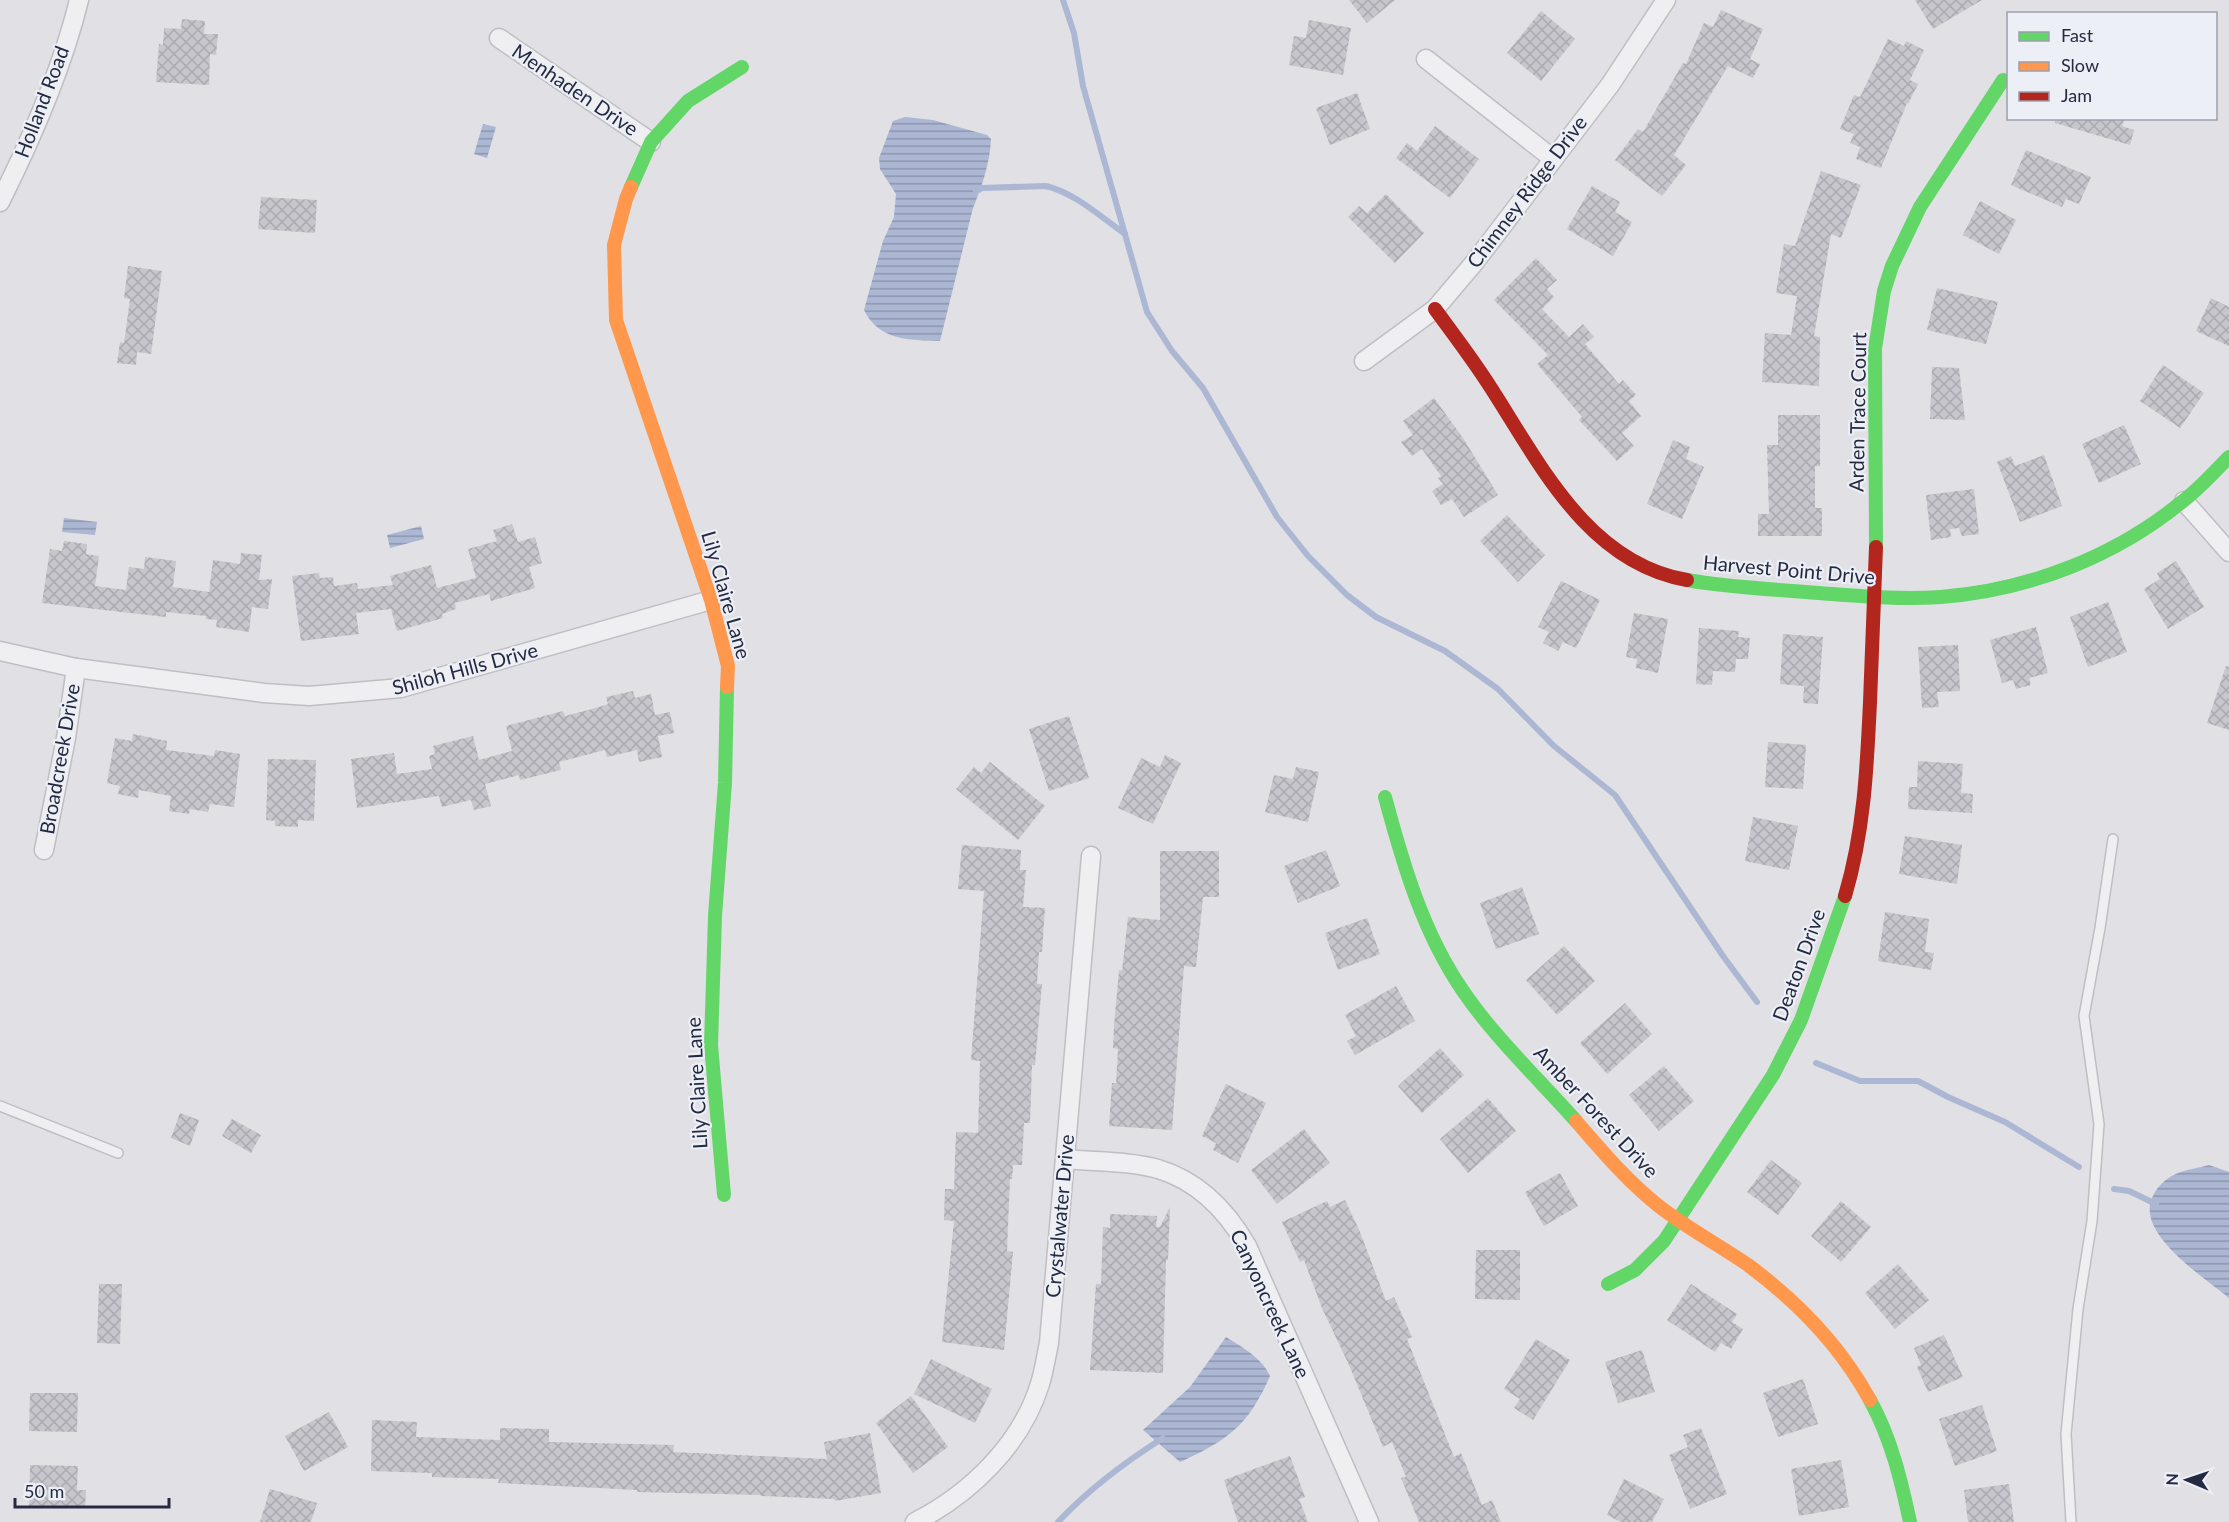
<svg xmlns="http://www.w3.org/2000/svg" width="2229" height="1522" font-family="Lato,sans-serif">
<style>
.water{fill:url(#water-rules)}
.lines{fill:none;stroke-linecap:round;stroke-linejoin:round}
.stream{stroke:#acb7d3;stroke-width:6}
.building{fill:url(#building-cross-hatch)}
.lane-casing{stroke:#bebec3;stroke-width:12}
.street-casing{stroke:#bebec3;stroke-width:21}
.lane{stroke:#efeff2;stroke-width:9}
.street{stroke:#efeff2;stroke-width:18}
.fast{stroke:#63d668;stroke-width:14}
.slow{stroke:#ff974d;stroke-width:14}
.jam{stroke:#b3261e;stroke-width:14}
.labels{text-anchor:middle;stroke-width:4.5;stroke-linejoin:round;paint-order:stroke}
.street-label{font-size:20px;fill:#252a40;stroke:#eceff6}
</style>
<defs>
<pattern id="water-rules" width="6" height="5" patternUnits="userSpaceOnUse" patternTransform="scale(1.5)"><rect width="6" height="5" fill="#acb7d3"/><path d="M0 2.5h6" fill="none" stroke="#8c95ad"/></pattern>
<pattern id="building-cross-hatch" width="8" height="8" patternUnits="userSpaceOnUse" patternTransform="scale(1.5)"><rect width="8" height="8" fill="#c6c6cc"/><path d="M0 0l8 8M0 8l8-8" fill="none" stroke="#aaaab0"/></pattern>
</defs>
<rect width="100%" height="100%" fill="#e0e0e5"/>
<g class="water">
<path d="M905 117 933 120 987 135 991 139C990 163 982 186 973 208L940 341C910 340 879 341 864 310L883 241 894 217 896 194 880 169 879 158 893 121Z"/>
<path d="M483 124 496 127 487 158 474 154Z"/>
<path d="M64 518 97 522 95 535 62 532Z"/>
<path d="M421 526 424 539 390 548 387 535Z"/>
<path d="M2209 1165 2229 1172V1298C2205 1278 2136 1234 2152 1198 2157 1186 2166 1178 2178 1173 2188 1169 2199 1168 2209 1165Z"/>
<path d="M1226 1337C1242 1347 1262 1358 1270 1376 1248 1426 1228 1440 1180 1462L1143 1430 1190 1387Z"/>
</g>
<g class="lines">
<g class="stream">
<path d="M1063 0 1074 33 1083 86 1147 312 1172 351 1203 388 1277 517 1308 556 1347 595 1376 617 1445 651 1498 689 1554 746 1615 795 1723 956 1757 1002"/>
<path d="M976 191 982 188 1046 186C1075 193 1101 217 1125 234"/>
<path d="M1816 1063 1860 1081H1918L1948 1097 2005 1122 2079 1167"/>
<path d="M2114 1189 2129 1191 2156 1204"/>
<path d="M1058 1522C1089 1489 1125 1462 1163 1438"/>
</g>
</g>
<g class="building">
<path d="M1349 0H1395L1367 23Z"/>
<path d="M1915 0H1982L1933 29Z"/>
<path d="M1721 10 1763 29 1750 59 1760 64 1753 78 1728 66 1674 155 1686 165 1662 196 1615 160 1638 129 1643 132 1683 63 1686 64 1704 23 1713 27Z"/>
<path d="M1541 11 1575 39 1541 81 1507 53Z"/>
<path d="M182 19 205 21 204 34H218L216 55 210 54 209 85 156 82 159 44 163 45 164 28 181 29Z"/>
<path d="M1309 20 1351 28 1343 75 1289 65 1294 36 1306 38Z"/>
<path d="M1888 39 1904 46 1906 41 1924 50 1910 80 1918 84 1908 104 1907 103 1881 168 1856 159 1860 147 1850 143 1854 134 1840 129 1854 95 1860 97Z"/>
<path d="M1357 93 1370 129 1330 145 1316 108Z"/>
<path d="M2055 118H2125L2122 126 2134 130 2130 145 2055 123Z"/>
<path d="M1435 126 1479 159 1450 198 1396 158 1407 143 1417 151Z"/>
<path d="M2026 150 2091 177 2079 204 2066 199 2062 207 2011 185Z"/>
<path d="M1821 171 1861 185 1841 238 1831 234 1814 336 1820 337 1819 386 1762 382 1765 333 1791 335 1797 296 1776 293 1784 244 1795 246Z"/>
<path d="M1592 186 1620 202 1615 212 1632 222 1613 256 1567 229Z"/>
<path d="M1386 194 1424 233 1395 263 1348 217 1359 206 1367 213Z"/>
<path d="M261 197 317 200 315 233 258 229Z"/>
<path d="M1980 201 2016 220 1999 254 1963 235Z"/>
<path d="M1536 258 1557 280 1547 289 1554 297 1542 309 1569 337 1583 324 1594 337 1585 344 1619 384 1623 380 1636 395 1629 401 1641 416 1622 433 1634 446 1617 461 1579 420 1582 417 1537 364 1548 355 1494 300Z"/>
<path d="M128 266 162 271 151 354 137 352 136 365 117 363 120 342 124 343 130 299 124 298Z"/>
<path d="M1937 288 1998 302 1986 344 1927 330Z"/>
<path d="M2211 298 2229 307V346L2196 331Z"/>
<path d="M2163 365 2204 393 2180 428 2140 401Z"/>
<path d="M1932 367 1959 368 1965 420 1930 419Z"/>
<path d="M1434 398 1463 438 1498 495 1464 517 1452 499 1441 505 1432 491 1443 484 1438 478 1441 476 1422 449 1412 456 1401 442 1413 435 1403 421Z"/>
<path d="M1778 415H1820V466H1815V508H1822V536H1758V514H1769L1767 445H1778Z"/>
<path d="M2124 425 2141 464 2099 483 2082 444Z"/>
<path d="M1673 440 1690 447 1686 459 1704 467 1682 519 1647 504Z"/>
<path d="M2044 455 2062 506 2020 522 1997 462 2011 456 2015 466Z"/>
<path d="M1974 489 1979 534 1962 536 1959 528 1950 529 1951 537 1931 540 1926 495Z"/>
<path d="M1507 515 1545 555 1518 582 1480 541Z"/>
<path d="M512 524 518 542 535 537 542 563 529 567 535 588 491 601 489 594 455 603 456 609 442 614 443 618 397 631 391 609 356 613 359 634 301 641 292 576 319 573 320 578 333 577 334 586 357 583 358 589 393 585 390 576 431 565 437 588 476 578 468 549 497 541 493 530Z"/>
<path d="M64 541 87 544 86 554 99 556 95 586 126 590 129 567 144 569 145 557 176 561 173 587 209 592 213 560 240 564 241 553 262 555 259 580 272 579 268 609 252 607 249 632 216 627 217 620 206 619V616L166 612V617L42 603 50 549 62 551Z"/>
<path d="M2176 561 2204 607 2168 629 2144 589 2160 579 2157 573Z"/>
<path d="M1561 581 1600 600 1576 648 1563 642 1558 651 1543 643 1549 632 1538 627Z"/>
<path d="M2108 602 2127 652 2088 667 2070 617Z"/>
<path d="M1634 613 1668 619 1658 673 1636 668 1637 659 1626 657Z"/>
<path d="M2036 627 2048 673 2029 678 2031 685 2016 689 2013 680 2002 683 1990 640Z"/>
<path d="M1699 628 1739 631 1738 637 1750 638 1748 659H1736L1735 672 1713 671 1712 685 1696 684Z"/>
<path d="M1783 634 1823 637 1818 704 1803 703 1804 686 1780 684Z"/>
<path d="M1958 645 1960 691 1937 692 1939 707 1922 708 1918 647Z"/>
<path d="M2226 666 2229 667V730L2207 723Z"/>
<path d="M633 691 635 698 651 694 655 715 670 712 674 733 658 736 662 757 639 762 637 750 607 757 605 750 559 762 561 770 520 780 519 775 485 784 491 806 474 810 471 800 442 807 439 796 357 808 351 759 394 753 397 774 432 769 429 756 435 754 433 746 473 736 479 760 512 751 506 726 563 711 565 716 596 708 608 704 606 697Z"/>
<path d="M1069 716 1089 778 1049 791 1029 729Z"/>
<path d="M133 734 167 741 166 750 214 756 215 750 240 754 234 807 210 804 208 812 190 809 189 814 169 811 171 796 139 790 138 798 118 794 120 786 107 783 115 738 132 741Z"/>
<path d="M1768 742 1806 745 1803 789 1765 787Z"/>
<path d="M1165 755 1181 763 1153 824 1118 808 1141 758 1160 767Z"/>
<path d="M268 759 316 760 314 821 298 820V827L275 826V821L266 820Z"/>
<path d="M1918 761 1963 764 1961 793 1973 794 1972 813 1908 809 1909 787H1917Z"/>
<path d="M990 762 1045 806 1018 840 956 789 974 767 981 773Z"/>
<path d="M1296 767 1319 772 1308 822 1265 812 1274 775 1293 779Z"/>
<path d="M1753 817 1798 826 1789 870 1745 861Z"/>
<path d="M1905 836 1962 845 1957 884 1899 874Z"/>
<path d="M962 845 1021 850 1020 870H1026L1023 907 1045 908 1042 952H1039L1037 984H1042L1035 1065H1032L1030 1123H1024L1022 1165H1013L1012 1179H1010L1007 1251 1013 1252 1004 1350 942 1342 954 1221 944 1220 945 1189H954L956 1132 978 1133 980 1061 971 1060 984 891 958 889Z"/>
<path d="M1326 850 1340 886 1298 903 1284 866Z"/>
<path d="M1160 851H1219V897H1203L1196 967 1184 966 1172 1130 1109 1126 1112 1083H1116L1118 1049 1113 1048 1114 1026 1119 970 1122 971 1128 917 1160 920Z"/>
<path d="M1522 887 1539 934 1496 949 1480 903Z"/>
<path d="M1885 912 1929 919 1925 952 1934 953 1931 970 1878 961Z"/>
<path d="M1367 918 1380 954 1338 970 1325 933Z"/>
<path d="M1564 946 1595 981 1557 1015 1526 980Z"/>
<path d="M1396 986 1415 1021 1355 1055 1347 1041 1356 1036 1345 1015Z"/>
<path d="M1625 1003 1652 1034 1607 1074 1580 1043Z"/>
<path d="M1440 1048 1464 1075 1422 1113 1398 1086Z"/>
<path d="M1664 1066 1694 1101 1659 1131 1629 1095Z"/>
<path d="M1226 1084 1266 1103 1238 1163 1213 1150 1216 1143 1202 1136Z"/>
<path d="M1488 1098 1516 1131 1468 1173 1440 1139Z"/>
<path d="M180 1113 199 1120 190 1146 171 1138Z"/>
<path d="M232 1119 261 1135 251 1153 222 1136Z"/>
<path d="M1304 1129 1330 1163 1277 1204 1251 1170Z"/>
<path d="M1771 1160 1802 1183 1778 1215 1747 1192Z"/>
<path d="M1560 1173 1578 1206 1544 1226 1525 1192Z"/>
<path d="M1345 1200 1360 1232 1386 1301 1394 1297 1412 1337 1407 1339 1454 1457 1461 1453 1482 1505 1492 1500 1501 1522H1419L1401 1478 1406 1477 1392 1442 1383 1447 1349 1365 1322 1308 1304 1260 1300 1262 1282 1222 1327 1201 1330 1207Z"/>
<path d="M1841 1201 1871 1227 1841 1262 1811 1236Z"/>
<path d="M1170 1207 1168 1260H1166L1163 1373 1090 1370 1096 1284H1101L1103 1227 1110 1228V1214L1157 1216 1156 1227H1160Z"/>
<path d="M1476 1250H1520V1300L1475 1299Z"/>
<path d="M1898 1264 1929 1300 1895 1329 1865 1293Z"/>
<path d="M99 1284H122L120 1344 97 1343Z"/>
<path d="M1691 1284 1737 1314 1732 1322 1743 1329 1731 1349 1721 1343 1715 1352 1667 1320Z"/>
<path d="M1944 1335 1963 1377 1928 1392 1917 1367 1921 1365 1914 1348Z"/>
<path d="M1536 1339 1570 1360 1533 1420 1514 1408 1520 1399 1504 1389Z"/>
<path d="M1642 1350 1655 1392 1618 1403 1605 1362Z"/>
<path d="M931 1359 992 1389 975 1423 914 1394Z"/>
<path d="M1803 1379 1818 1424 1778 1437 1763 1393Z"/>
<path d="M30 1393H78L77 1432 29 1431Z"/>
<path d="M911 1396 948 1447 913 1473 876 1423Z"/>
<path d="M1982 1405 1997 1451 1955 1466 1939 1419Z"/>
<path d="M329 1412 348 1447 304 1471 285 1436Z"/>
<path d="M372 1420 417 1422 416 1437 500 1440V1428L549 1429V1442L674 1445 673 1452 827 1459 824 1442 870 1433 881 1493 835 1501 834 1499 761 1496V1495L637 1492V1490L498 1483 499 1479 432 1477V1473L371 1471Z"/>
<path d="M1701 1428 1727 1494 1690 1509 1669 1455 1688 1447 1683 1435Z"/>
<path d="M1290 1456 1305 1497 1299 1499 1308 1522H1238L1224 1480Z"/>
<path d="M1841 1460 1849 1507 1799 1516 1791 1469Z"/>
<path d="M30 1465 78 1466 77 1490H86L85 1508 29 1507Z"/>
<path d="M1624 1479 1664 1499 1652 1522H1621L1607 1515Z"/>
<path d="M2009 1484 2014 1522H1968L1964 1490Z"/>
<path d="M270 1489 317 1503 311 1522H260Z"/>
</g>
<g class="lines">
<g class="lane-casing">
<g id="lane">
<path d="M0 1106 118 1153"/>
<path d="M2071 1522 2066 1434 2078 1309 2092 1221 2099 1124 2084 1016 2100 928 2113 839"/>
</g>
</g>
<g class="street-casing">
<g id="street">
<path d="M499 38 651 142"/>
<path d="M1426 59 1552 158"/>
<path d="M0 202C32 138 62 70 79 0"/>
<path d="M1364 361 1435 309 1474 263 1610 85 1666 0"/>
<path d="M2184 501 2229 552"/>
<path d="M0 651 76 668 264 693 309 696 401 688 711 600"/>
<path d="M44 850 66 738 76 668"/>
<path d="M1066 1159C1096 1162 1129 1161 1158 1169 1198 1181 1227 1211 1247 1246L1369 1522"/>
<path d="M915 1522C970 1494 1021 1445 1040 1384 1044 1371 1046 1357 1049 1343L1091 856"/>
</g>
</g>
<use href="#lane" class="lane"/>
<use href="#street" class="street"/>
<g class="fast">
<path d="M631 187 651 142 688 101 742 67"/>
<path d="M1876 547 1875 349 1884 291 1892 266 1920 207 2003 80"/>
<path d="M1687 580C1731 588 1775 589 1819 593 1859 596 1901 600 1941 597 2029 590 2115 557 2183 501 2200 488 2214 472 2229 457"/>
<path d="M1385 797C1403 864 1423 933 1463 991 1495 1038 1538 1078 1576 1121"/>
<path d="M724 1195 711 1045 715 916 725 783 727 687"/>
<path d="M1608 1284 1635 1270 1664 1241 1773 1075 1801 1020 1845 896"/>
<path d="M1870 1400C1891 1438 1901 1480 1910 1522"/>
</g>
<g class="slow">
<path d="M631 187 626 199 614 245 616 320 711 600 728 666 727 687"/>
<path d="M1576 1121C1602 1151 1628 1182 1660 1207 1687 1228 1719 1245 1748 1265 1798 1302 1840 1345 1870 1400"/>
</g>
<g class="jam">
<path d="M1435 309C1454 335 1474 361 1491 388 1540 464 1588 563 1687 580"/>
<path d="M1845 896C1864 832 1867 768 1870 702 1872 651 1874 599 1876 547"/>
</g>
</g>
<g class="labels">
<g class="street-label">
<text transform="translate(575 90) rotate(34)" y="7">Menhaden Drive</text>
<text transform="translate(42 102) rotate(-69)" y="7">Holland Road</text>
<text transform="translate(1527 192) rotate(-53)" y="7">Chimney Ridge Drive</text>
<text transform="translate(1858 412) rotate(-89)" y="7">Arden Trace Court</text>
<text transform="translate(1789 570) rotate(5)" y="7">Harvest Point Drive</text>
<text transform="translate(726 595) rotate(74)" y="7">Lily Claire Lane</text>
<text transform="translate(465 669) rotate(-15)" y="7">Shiloh Hills Drive</text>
<text transform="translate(60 759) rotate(-80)" y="7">Broadcreek Drive</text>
<text transform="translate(1799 965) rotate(-70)" y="7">Deaton Drive</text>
<text transform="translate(697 1083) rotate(-93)" y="7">Lily Claire Lane</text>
<text transform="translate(1596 1112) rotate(47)" y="7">Amber Forest Drive</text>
<text transform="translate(1060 1216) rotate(-85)" y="7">Crystalwater Drive</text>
<text transform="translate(1270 1304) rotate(65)" y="7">Canyoncreek Lane</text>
</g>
</g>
<rect x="2007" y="12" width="210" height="108" fill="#eceff6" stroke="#9ca0ad" stroke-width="1.5"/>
<rect x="2019" y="32" width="30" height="9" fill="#63d668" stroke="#9ca0ad" stroke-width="1.5"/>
<text x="2061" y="42" font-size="18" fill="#252a40">Fast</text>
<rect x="2019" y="62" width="30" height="9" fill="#ff974d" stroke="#9ca0ad" stroke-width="1.5"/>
<text x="2061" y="72" font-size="18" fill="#252a40">Slow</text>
<rect x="2019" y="92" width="30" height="9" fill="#b3261e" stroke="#9ca0ad" stroke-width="1.5"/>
<text x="2061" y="102" font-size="18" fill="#252a40">Jam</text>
<g transform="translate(2187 1480) rotate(272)" stroke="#eceff6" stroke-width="4.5" paint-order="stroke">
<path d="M0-4.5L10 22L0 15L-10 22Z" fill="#252a40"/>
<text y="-9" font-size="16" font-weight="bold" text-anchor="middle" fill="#252a40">N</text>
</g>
<path d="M15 1498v9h154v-9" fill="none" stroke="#252a40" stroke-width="3"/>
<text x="24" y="1498" font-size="18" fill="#252a40" stroke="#eceff6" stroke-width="4.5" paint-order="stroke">50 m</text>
</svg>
